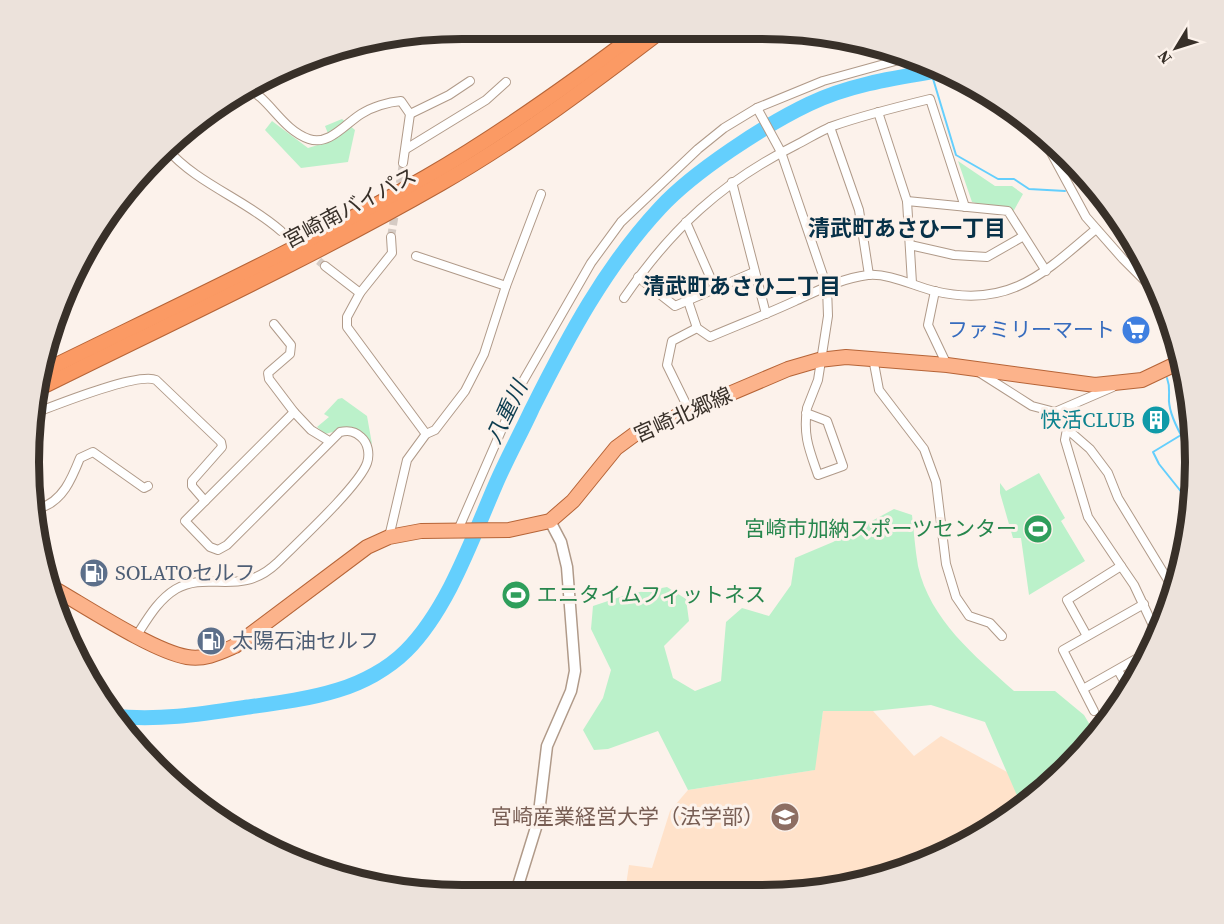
<svg xmlns="http://www.w3.org/2000/svg" width="1224" height="924" font-family="'Source Serif 4','Noto Sans JP',serif">
<style>
.built{fill:#ffe2ca}
.green{fill:#bbf1ca}
.lines{fill:none;stroke-linecap:round;stroke-linejoin:round}
.stream{stroke:#64cffd;stroke-width:2}
.river{stroke:#64cffd;stroke-width:15}
.minor-tunnel{stroke:#d5cbc4;stroke-width:8;stroke-dasharray:8 4;stroke-linecap:butt}
.minor-casing{stroke:#b09a89;stroke-width:10}
.tertiary-casing{stroke:#b09a89;stroke-width:13}
.primary-casing{stroke:#b66437;stroke-width:16}
.trunk-casing{stroke:#b66437;stroke-width:16}
.minor{stroke:#fff;stroke-width:8}
.tertiary{stroke:#fff;stroke-width:10}
.primary{stroke:#fcb38b;stroke-width:14}
.trunk{stroke:#fb9a64;stroke-width:14}
.rail{stroke:#534b44;stroke-width:2;stroke-dasharray:9 4.5;stroke-linecap:butt}
.labels{text-anchor:middle;stroke-width:6;stroke-linejoin:round;paint-order:stroke}
.street-label{font-size:21px;fill:#383029;stroke:#fcf2eb}
.shop-label{font-size:21px;fill:#366cbe;stroke:#fcf2eb;text-anchor:end}
.culture-label{font-size:21px;fill:#0d838f;stroke:#fcf2eb;text-anchor:end}
.leisure-label{font-size:21px;fill:#27864d;stroke:#fcf2eb;text-anchor:end}
.service-label{font-size:21px;fill:#4e5e75;stroke:#fcf2eb;text-anchor:start}
.education-label{font-size:21px;fill:#785e54;stroke:#fcf2eb;text-anchor:end}
.neighbourhood-label{font-size:22px;font-weight:bold;fill:#073148;stroke:#fcf2eb}
.water-label{font-size:22px;font-style:italic;fill:#0c3c4f;stroke:#fcf2eb}
.rim{fill:none;stroke:#383029;stroke-width:8}
</style>
<rect width="100%" height="100%" fill="#fcf2eb"/>
<path class="built" d="M823 711H873L914 756 941 736 1042 791 1003 822 902 872 818 892H625L629 865 652 868 670 811 688 790 814 770Z"/>
<g class="green">
<path d="M342 119 355 130 348 162 301 168 265 130 272 121 308 148 331 141 325 126Z"/>
<path d="M958 161 995 186H1012L1023 194 1013 212 972 202Z"/>
<path d="M342 398 367 416 372 444C347 418 353 428 325 434L317 427 329 417 324 414 338 399Z"/>
<path d="M1039 473 1065 518 1061 521 1085 561 1029 595 1021 538H1013L1000 493V483L1006 491Z"/>
<path d="M894 509 912 515C914 532 915 549 918 566 930 620 975 656 1014 691H1055L1084 715 1096 735 1069 768 1022 807 985 722 931 705 873 711H823L815 770 688 790 658 731 608 749 594 750 583 730 603 698 611 670 591 629 593 606 629 594 667 587 686 599 689 621 664 646 673 678 695 691 721 681 726 622 742 608 769 616 791 585 795 558 833 542Z"/>
</g>
<g class="lines">
<g class="stream">
<path d="M931 72 956 155 998 179H1014L1029 189 1065 191"/>
<path d="M1167 378C1170 386 1169 389 1169 397 1168 410 1175 424 1181 435L1153 452 1159 464 1191 504"/>
</g>
<path class="river" d="M112 716C159 721 202 714 248 707 278 703 309 699 338 690 362 683 388 669 406 651 448 609 472 539 495 486 506 460 520 435 532 409 568 337 605 267 660 208 693 172 765 125 809 104 848 85 894 78 936 71"/>
<g class="minor-tunnel">
<path d="M398 195 403 163"/>
<path d="M281 231 325 266"/>
<path d="M391 237 396 207"/>
</g>
<g class="minor-casing">
<g id="minor">
<path d="M245 87C270 98 281 129 309 139 329 146 345 124 361 114 372 107 388 102 401 101L410 114 403 163"/>
<path d="M757 108 781 152 827 287 828 316 818 380 807 408C803 436 809 449 818 475L843 466 827 421 806 413"/>
<path d="M878 112 907 201 912 283"/>
<path d="M410 114 449 95 470 81"/>
<path d="M830 127 859 210 869 275"/>
<path d="M1040 132 1086 217 1123 259 1163 299"/>
<path d="M166 148C197 184 245 199 281 231"/>
<path d="M406 149 486 100 506 82"/>
<path d="M732 182 766 314"/>
<path d="M907 201 1008 211 1046 271"/>
<path d="M686 222 715 288"/>
<path d="M391 237 392 253 360 293 347 317V327L426 434"/>
<path d="M910 245 954 255 987 257 1022 237"/>
<path d="M416 256 506 286"/>
<path d="M325 266 360 293"/>
<path d="M638 277 675 306 754 272"/>
<path d="M935 291 928 325 947 365"/>
<path d="M624 298C671 229 722 182 796 145 808 139 820 131 833 126 864 115 897 107 930 99L965 207"/>
<path d="M688 301 697 328 710 337C738 325 767 314 795 301 817 291 842 278 868 275 889 273 914 286 934 291 1009 309 1043 274 1096 229"/>
<path d="M274 324 291 345 290 354 268 373 269 379 294 412"/>
<path d="M873 358 879 390 924 449 936 482 946 564 956 597 969 616 990 623 1002 636"/>
<path d="M977 371 1032 406 1055 412 1113 387"/>
<path d="M689 410 667 365 672 341 697 328"/>
<path d="M1055 412 1067 429 1090 449 1108 473 1118 498 1174 590"/>
<path d="M35 413C56 405 138 372 156 380L221 442 222 447 192 481V486L205 501"/>
<path d="M1067 429 1065 440 1088 517 1121 566"/>
<path d="M32 503 40 508C63 501 72 478 80 458L93 452 144 488 148 486"/>
<path d="M458 530 522 383 591 263 621 222 698 149 724 128 757 108 823 81 906 58"/>
<path d="M389 537 407 460 426 434 435 430 465 391 484 354 506 286 541 194"/>
<path d="M137 635C148 618 158 600 176 589 209 570 240 598 277 563 298 542 359 486 367 463 370 454 368 443 361 437 355 431 349 430 340 432L227 545 218 550 210 547 185 521 294 412 311 430 329 441"/>
<path d="M1087 636 1067 600 1121 566 1134 585 1158 636"/>
<path d="M1118 670 1129 690"/>
<path d="M1083 689 1150 651"/>
<path d="M1094 711 1063 650 1144 604"/>
<path d="M475 892 516 886"/>
</g>
</g>
<g class="tertiary-casing">
<path id="tertiary" d="M516 892 538 821 547 746 571 691 575 671 567 567 561 542 550 521"/>
</g>
<g class="primary-casing">
<path id="primary" d="M48 585C82 604 152 651 187 657 205 660 219 653 235 646L367 547 389 537 421 531 509 530 550 521 573 501 616 448 635 434 788 369 819 360 846 357 947 365 1095 385 1142 380 1182 361"/>
</g>
<g class="trunk-casing">
<g id="trunk">
<path d="M38 374C168 310 300 249 426 177 502 133 573 82 643 29"/>
<path d="M36 390C171 323 309 259 440 184 519 139 592 84 664 29"/>
</g>
</g>
<use href="#minor" class="minor"/>
<use href="#tertiary" class="tertiary"/>
<use href="#primary" class="primary"/>
<use href="#trunk" class="trunk"/>
<path class="rail" d="M391 38 492 29"/>
</g>
<defs>
<g id="supermarket-disc" transform="scale(1.5)"><circle r="9.5" fill="#3f7fe0" stroke="#fcf2eb"/><path d="M-6-5.5h2.5l.6 2H6L4.5 2H-2.5L-4.4-4H-6ZM-1.5 3.2a1.3 1.3 0 1 0 .1 0ZM3 3.2a1.3 1.3 0 1 0 .1 0Z" fill="#fff"/></g>
<g id="building-disc" transform="scale(1.5)"><circle r="9.5" fill="#0f9aa8" stroke="#fcf2eb"/><path d="M-4-6H4V6H1V3H-1V6H-4ZM-2.5-4.3h1.7v1.8h-1.7ZM.8-4.3h1.7v1.8H.8ZM-2.5-1h1.7V.8h-1.7ZM.8-1h1.7V.8H.8Z" fill="#fff"/></g>
<g id="stadium-disc" transform="scale(1.5)"><circle r="9.5" fill="#2e9e5b" stroke="#fcf2eb"/><path d="M0-5a6.5 5 0 1 0 0 10a6.5 5 0 1 0 0-10ZM-3.5-1.8h7v3.6h-7Z" fill="#fff"/></g>
<g id="fuel-disc" transform="scale(1.5)"><circle r="9.5" fill="#5c6f8a" stroke="#fcf2eb"/><path d="M-5.5-6h7V0h2V4h1.3V-2.5L3-4.5l.8-.8L6-3V5H2.5V1h-1V6h-7ZM-4.2-4.7v3.2H.2V-4.7Z" fill="#fff"/></g>
<g id="university-disc" transform="scale(1.5)"><circle r="9.5" fill="#8d6e63" stroke="#fcf2eb"/><path d="M0-5L7-2L0 1L-7-2ZM-4 1L0 2.5L4 1V4Q0 6-4 4Z" fill="#fff"/></g>
</defs>
<g fill-rule="evenodd">
<use href="#supermarket-disc" x="1136" y="330"/>
<use href="#building-disc" x="1156" y="420"/>
<use href="#stadium-disc" x="1038" y="529"/>
<use href="#fuel-disc" x="94" y="573"/>
<use href="#stadium-disc" x="516" y="595"/>
<use href="#fuel-disc" x="211" y="641"/>
<use href="#university-disc" x="785" y="817"/>
</g>
<g class="labels">
<g class="street-label">
<text transform="translate(350 208) rotate(-28)" y="7">宮崎南バイパス</text>
<text transform="translate(683 415) rotate(-24)" y="7">宮崎北郷線</text>
</g>
<g class="shop-label">
<text x="1115" y="337">ファミリーマート</text>
</g>
<g class="culture-label">
<text x="1135" y="427">快活CLUB</text>
</g>
<g class="leisure-label">
<text x="1017" y="536">宮崎市加納スポーツセンター</text>
<text x="537" y="602" text-anchor="start">エニタイムフィットネス</text>
</g>
<g class="service-label">
<text x="115" y="580">SOLATOセルフ</text>
<text x="232" y="648">太陽石油セルフ</text>
</g>
<g class="education-label">
<text x="764" y="824">宮崎産業経営大学（法学部）</text>
</g>
<g class="neighbourhood-label">
<text x="907" y="236">清武町あさひ一丁目</text>
<text x="742" y="294">清武町あさひ二丁目</text>
</g>
<g class="water-label">
<text transform="translate(506 412) rotate(-64)" y="8">八重川</text>
</g>
</g>
<path d="M0 0H1224V924H0ZM462 39H762A423 423 0 0 1 1185 462V462A423 423 0 0 1 762 885H462A423 423 0 0 1 39 462V462A423 423 0 0 1 462 39Z" fill="#ece2db" fill-rule="evenodd"/>
<path class="rim" d="M462 39H762A423 423 0 0 1 1185 462V462A423 423 0 0 1 762 885H462A423 423 0 0 1 39 462V462A423 423 0 0 1 462 39Z"/>
<g transform="translate(1176 48) rotate(232)" stroke="#fcf2eb" stroke-width="4.5" paint-order="stroke">
<path d="M0-4.5L10 22L0 15L-10 22Z" fill="#383029"/>
<text y="-9" font-size="16" font-weight="bold" text-anchor="middle" fill="#383029">N</text>
</g>
</svg>
